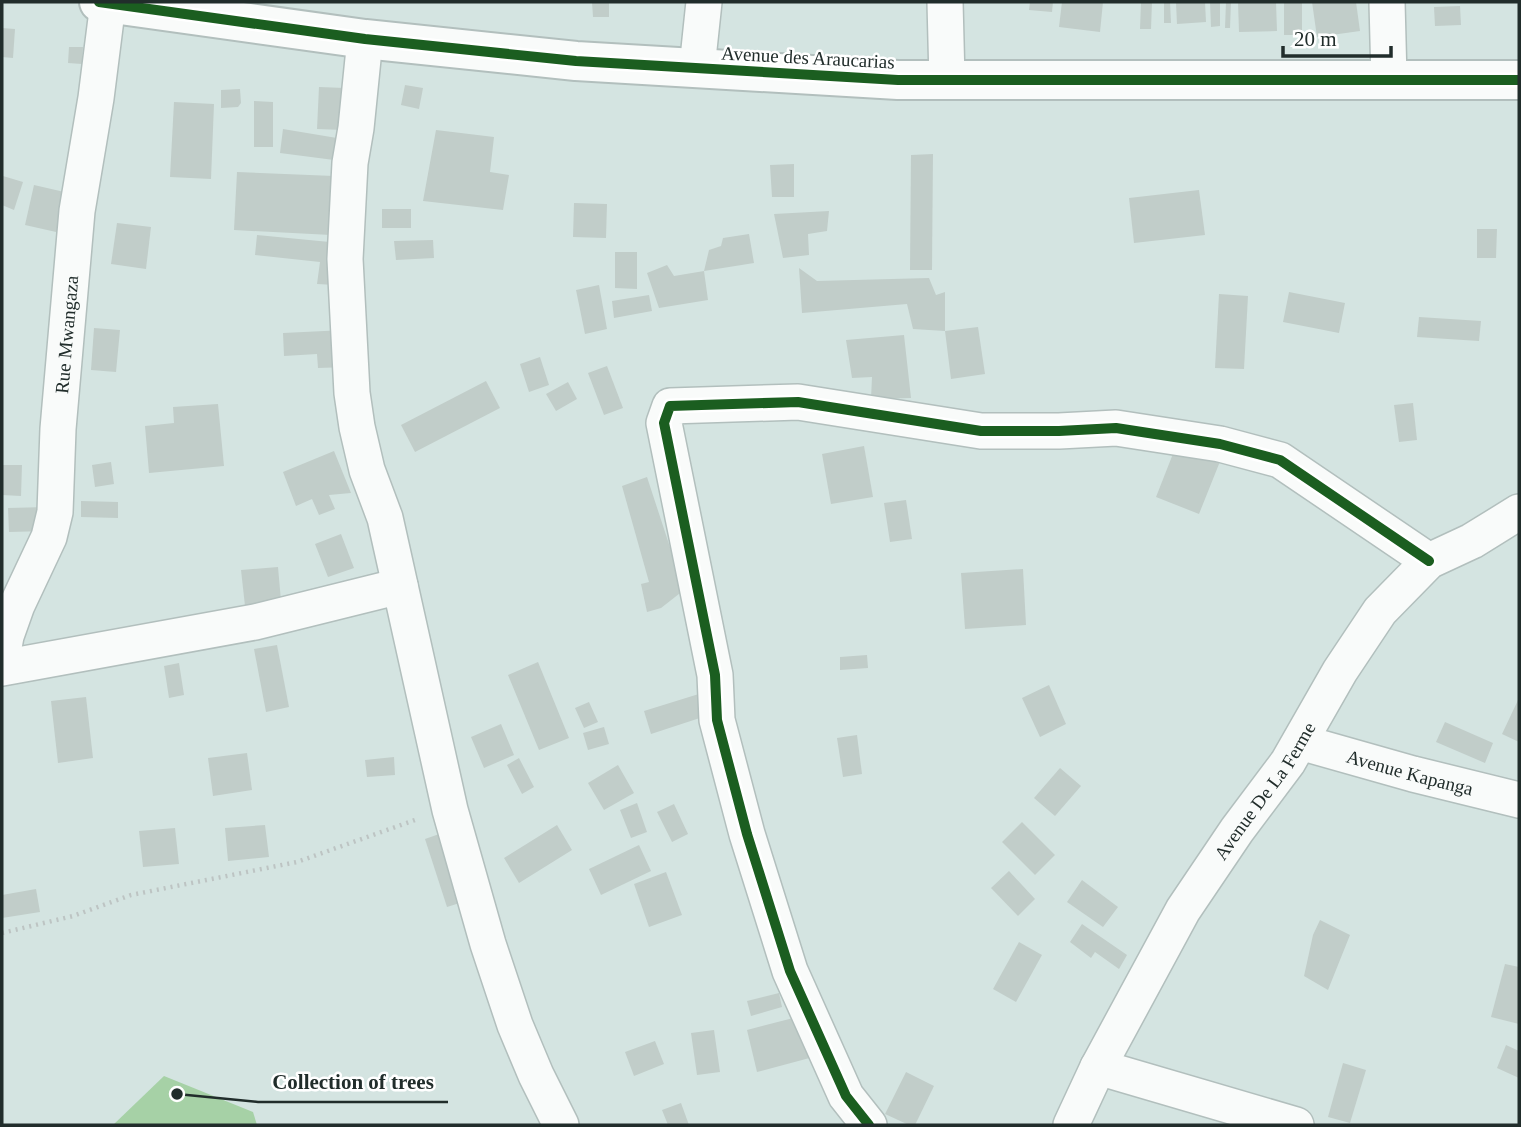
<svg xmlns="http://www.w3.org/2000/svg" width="1521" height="1127" font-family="Georgia,serif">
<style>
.forest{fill:#a6d1a6}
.building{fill:#c1cdc9}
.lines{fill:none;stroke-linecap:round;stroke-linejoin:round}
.minor-casing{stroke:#b2bfbd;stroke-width:38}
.tertiary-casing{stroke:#b2bfbd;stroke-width:42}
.path{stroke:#bdc4c3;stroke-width:4.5;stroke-dasharray:2 5;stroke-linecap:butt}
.minor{stroke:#f9fbfa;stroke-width:35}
.tertiary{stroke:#f9fbfa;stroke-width:38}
.cycleway-casing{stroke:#fff;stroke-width:15}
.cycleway{stroke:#1b5e20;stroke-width:10}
.labels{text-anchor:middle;stroke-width:5;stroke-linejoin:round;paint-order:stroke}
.street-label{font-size:19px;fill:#212d2b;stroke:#fff}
.leader{fill:none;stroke:#212d2b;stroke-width:2.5}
.callout-dot{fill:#212d2b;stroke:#fff;stroke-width:2.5}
.callout-label{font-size:21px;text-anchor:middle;font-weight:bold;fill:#212d2b;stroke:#fff;stroke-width:5;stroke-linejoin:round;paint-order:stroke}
</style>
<rect width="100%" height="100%" fill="#d4e4e1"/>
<path class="forest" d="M164 1076 253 1112 257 1125H113Z"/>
<g class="building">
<path d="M592 2H609V17H593Z"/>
<path d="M1030 2H1053L1052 12 1029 10Z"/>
<path d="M1062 2H1103L1100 32 1059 27Z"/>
<path d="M1141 2H1152L1151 29H1140Z"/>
<path d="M1164 2H1170L1171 23H1164Z"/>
<path d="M1194 2H1205L1206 22 1177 24 1176 3Z"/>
<path d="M1210 2H1220V26L1211 27Z"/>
<path d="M1226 2H1231L1230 28H1225Z"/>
<path d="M1238 2H1276L1277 31 1239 32Z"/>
<rect x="1284" y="2" width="18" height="33"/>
<path d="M1312 2H1356L1360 31 1317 37Z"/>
<path d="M1460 6 1461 25 1435 26 1434 7Z"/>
<path d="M2 28 15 29 13 58 2 57Z"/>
<path d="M69 47H83L82 64 68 63Z"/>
<path d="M405 85 423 88 419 109 401 105Z"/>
<path d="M319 87 345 88 344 130 317 129Z"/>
<path d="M240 89 241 103 238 107 221 108V90Z"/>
<path d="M254 101 273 102V147H254Z"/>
<path d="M174 102 214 104 211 179 170 177Z"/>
<path d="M283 129 337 138 334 160 280 153Z"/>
<path d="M436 130 494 137 490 172 509 175 503 210 423 201Z"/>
<path d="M933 154 932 270H910L911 155Z"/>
<path d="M794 164V197H772L770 165Z"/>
<path d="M237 172 334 176 331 235 234 230Z"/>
<path d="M3 176 23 182 14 210 2 205Z"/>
<path d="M34 185 73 194 65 234 25 225Z"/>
<path d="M1199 190 1205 235 1134 243 1129 198Z"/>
<path d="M574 203 607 204 606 238 573 237Z"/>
<rect x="382" y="209" width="29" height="19"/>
<path d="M829 211 827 231 808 234 809 255 783 258 774 214Z"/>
<path d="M117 223 151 227 146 269 111 264Z"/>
<path d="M1477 229H1497L1496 258H1477Z"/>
<path d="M749 234 754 263 704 271 708 300 659 308 647 273 667 265 674 276 704 271 709 250 721 246 723 238Z"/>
<path d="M257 235 340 243 335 285 317 284 320 262 255 255Z"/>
<path d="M433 240 434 258 396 260 394 241Z"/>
<path d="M615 252H637V289L615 288Z"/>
<path d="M799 268 817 281 929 278 936 295 945 292V331L913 329 907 304 802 313Z"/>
<path d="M599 285 607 329 585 334 576 290Z"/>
<path d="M1289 292 1345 303 1339 333 1283 322Z"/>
<path d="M1219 294 1248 296 1244 369 1215 368Z"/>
<path d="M649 295 652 311 614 318 612 301Z"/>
<path d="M1419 317 1481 321 1479 341 1417 337Z"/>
<path d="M978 327 985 374 951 379 945 331Z"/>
<path d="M94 328 120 330 116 372 91 370Z"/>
<path d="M345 330 347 367 318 368 317 354 284 356 283 333Z"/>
<path d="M904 335 911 398 871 399 872 377 852 378 846 340Z"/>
<path d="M540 357 549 385 529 392 520 364Z"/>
<path d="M607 366 623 408 604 415 588 373Z"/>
<path d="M486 381 500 408 415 452 401 425Z"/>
<path d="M568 382 577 399 556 411 546 394Z"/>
<path d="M1413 403 1417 440 1399 442 1394 405Z"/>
<path d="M218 404 224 466 149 473 145 426 174 423 173 407Z"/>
<path d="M1178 441 1221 459 1199 514 1156 497Z"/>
<path d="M864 446 873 497 831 504 822 454Z"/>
<path d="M334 451 351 493 329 495 335 509 319 515 312 499 296 506 283 472Z"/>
<path d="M111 462 114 484 95 487 92 465Z"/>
<path d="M2 465H22L21 496 2 495Z"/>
<path d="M647 477 684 590 661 608 647 612 641 584 649 582 622 486Z"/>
<path d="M906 500 912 539 890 542 884 503Z"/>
<path d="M81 501 118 502V518L81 517Z"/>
<path d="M47 507V531L9 532 8 508Z"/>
<path d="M341 534 354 568 328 577 315 544Z"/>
<path d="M278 567 282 612 246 615 241 570Z"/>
<path d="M1023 569 1026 625 965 629 961 573Z"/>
<path d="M277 645 289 707 266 712 254 649Z"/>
<path d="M867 655 868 668 840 670V657Z"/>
<path d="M538 662 569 738 539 750 508 675Z"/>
<path d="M179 663 184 695 169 698 164 666Z"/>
<path d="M1049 685 1066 724 1040 737 1022 698Z"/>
<path d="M702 693 709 715 651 734 644 711Z"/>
<path d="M86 697 93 758 58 763 51 701Z"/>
<path d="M1519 698V742L1502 734Z"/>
<path d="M589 702 598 722 584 728 575 708Z"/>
<path d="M1445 722 1493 743 1485 763 1436 742Z"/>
<path d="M501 724 514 755 484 768 471 737Z"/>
<path d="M604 727 609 744 588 750 583 733Z"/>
<path d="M857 735 862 774 843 777 837 738Z"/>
<path d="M247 753 252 790 213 796 208 758Z"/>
<path d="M394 757 395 775 367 777 365 760Z"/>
<path d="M519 758 534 787 522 794 507 765Z"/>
<path d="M618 765 634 793 604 810 588 783Z"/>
<path d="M1060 768 1081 786 1055 816 1034 798Z"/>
<path d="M637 803 647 832 631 838 620 810Z"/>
<path d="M674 804 688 834 672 842 657 812Z"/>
<path d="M1022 822 1055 855 1035 875 1002 842Z"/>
<path d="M265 825 269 857 228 861 225 828Z"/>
<path d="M557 825 572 850 519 883 504 858Z"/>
<path d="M175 828 179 864 143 867 139 831Z"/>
<path d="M445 832 466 901 447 907 425 839Z"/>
<path d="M639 845 651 871 601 895 589 869Z"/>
<path d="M1009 871 1035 899 1018 916 991 888Z"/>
<path d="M666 872 682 915 649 927 634 884Z"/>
<path d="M1082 880 1118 907 1103 927 1067 902Z"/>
<path d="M36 889 40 912 2 918V895Z"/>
<path d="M1320 920 1350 935 1328 990 1304 976 1313 935Z"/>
<path d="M1082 924 1127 955 1119 969 1095 952 1091 958 1070 942Z"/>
<path d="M1019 942 1042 955 1016 1002 993 989Z"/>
<path d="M1505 964 1519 967V1024L1491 1017Z"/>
<path d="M779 993 782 1007 751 1016 747 1001Z"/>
<path d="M805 1015 817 1056 757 1072 747 1030Z"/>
<path d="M714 1030 720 1072 697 1075 691 1033Z"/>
<path d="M655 1041 664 1064 634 1076 625 1052Z"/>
<path d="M1506 1045 1519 1051V1078L1497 1068Z"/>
<path d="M1343 1063 1366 1070 1350 1123 1328 1117Z"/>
<path d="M906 1072 934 1086 915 1125H909L885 1114Z"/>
<path d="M681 1103 689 1125H668L662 1110Z"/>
</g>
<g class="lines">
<g class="minor-casing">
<g id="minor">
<path d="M945 2 947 80"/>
<path d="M1387 2 1389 79"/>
<path d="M365 39 356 128 350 163 345 259 352 393 357 427 367 470 385 518 450 810 488 944 515 1025 536 1075 561 1125"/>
<path d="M697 68 704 2"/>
<path id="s1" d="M2 658 6 636 17 605 49 537 55 512 58 429 77 211 96 98 108 3"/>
<path d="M2 668 255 622 400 586"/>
<path id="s2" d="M1300 742 1413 774 1519 800"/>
<path d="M1098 1067 1296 1125"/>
<path d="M869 1125 846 1096 790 971 747 834 717 720 715 675 664 423 670 406 798 402 981 431H1059L1116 428 1220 444 1280 460 1429 561"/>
<path id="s3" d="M1071 1125 1098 1067 1183 910 1237 830 1288 762 1340 671 1380 611 1429 561 1472 541 1519 512"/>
</g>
</g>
<g class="tertiary-casing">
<path id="tertiary" d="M99 2 365 39 576 61 898 80H1519"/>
</g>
<path class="path" d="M2 933 73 916 131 895 297 862 415 820"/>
<use href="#minor" class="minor"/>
<use href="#tertiary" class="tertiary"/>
<g class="cycleway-casing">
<g id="cycleway">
<path d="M99 2 365 39 576 61 898 80H1519"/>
<path d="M869 1125 846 1096 790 971 747 834 717 720 715 675 664 423 670 406 798 402 981 431H1059L1116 428 1220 444 1280 460 1429 561"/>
</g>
</g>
<use href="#cycleway" class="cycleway"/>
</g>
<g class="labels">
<g class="street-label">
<text transform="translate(808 57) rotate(3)" y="7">Avenue des Araucarias</text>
<text dy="7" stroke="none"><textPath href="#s1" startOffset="334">Rue Mwangaza</textPath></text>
<text dy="7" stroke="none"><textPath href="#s2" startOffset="114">Avenue Kapanga</textPath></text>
<text dy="7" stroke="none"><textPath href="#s3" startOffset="387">Avenue De La Ferme</textPath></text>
</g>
</g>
<path class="leader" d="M177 1094L258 1102H448"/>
<circle class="callout-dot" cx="177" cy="1094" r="7"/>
<g class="callout-label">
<text x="353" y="1089">Collection of trees</text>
</g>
<rect width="1521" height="1127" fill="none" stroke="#212d2b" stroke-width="7"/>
<path d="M1283 46v10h108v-10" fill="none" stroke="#212d2b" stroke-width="3.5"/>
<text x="1294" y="46" font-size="21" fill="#212d2b" stroke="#ffffff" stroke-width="5" paint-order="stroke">20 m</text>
</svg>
